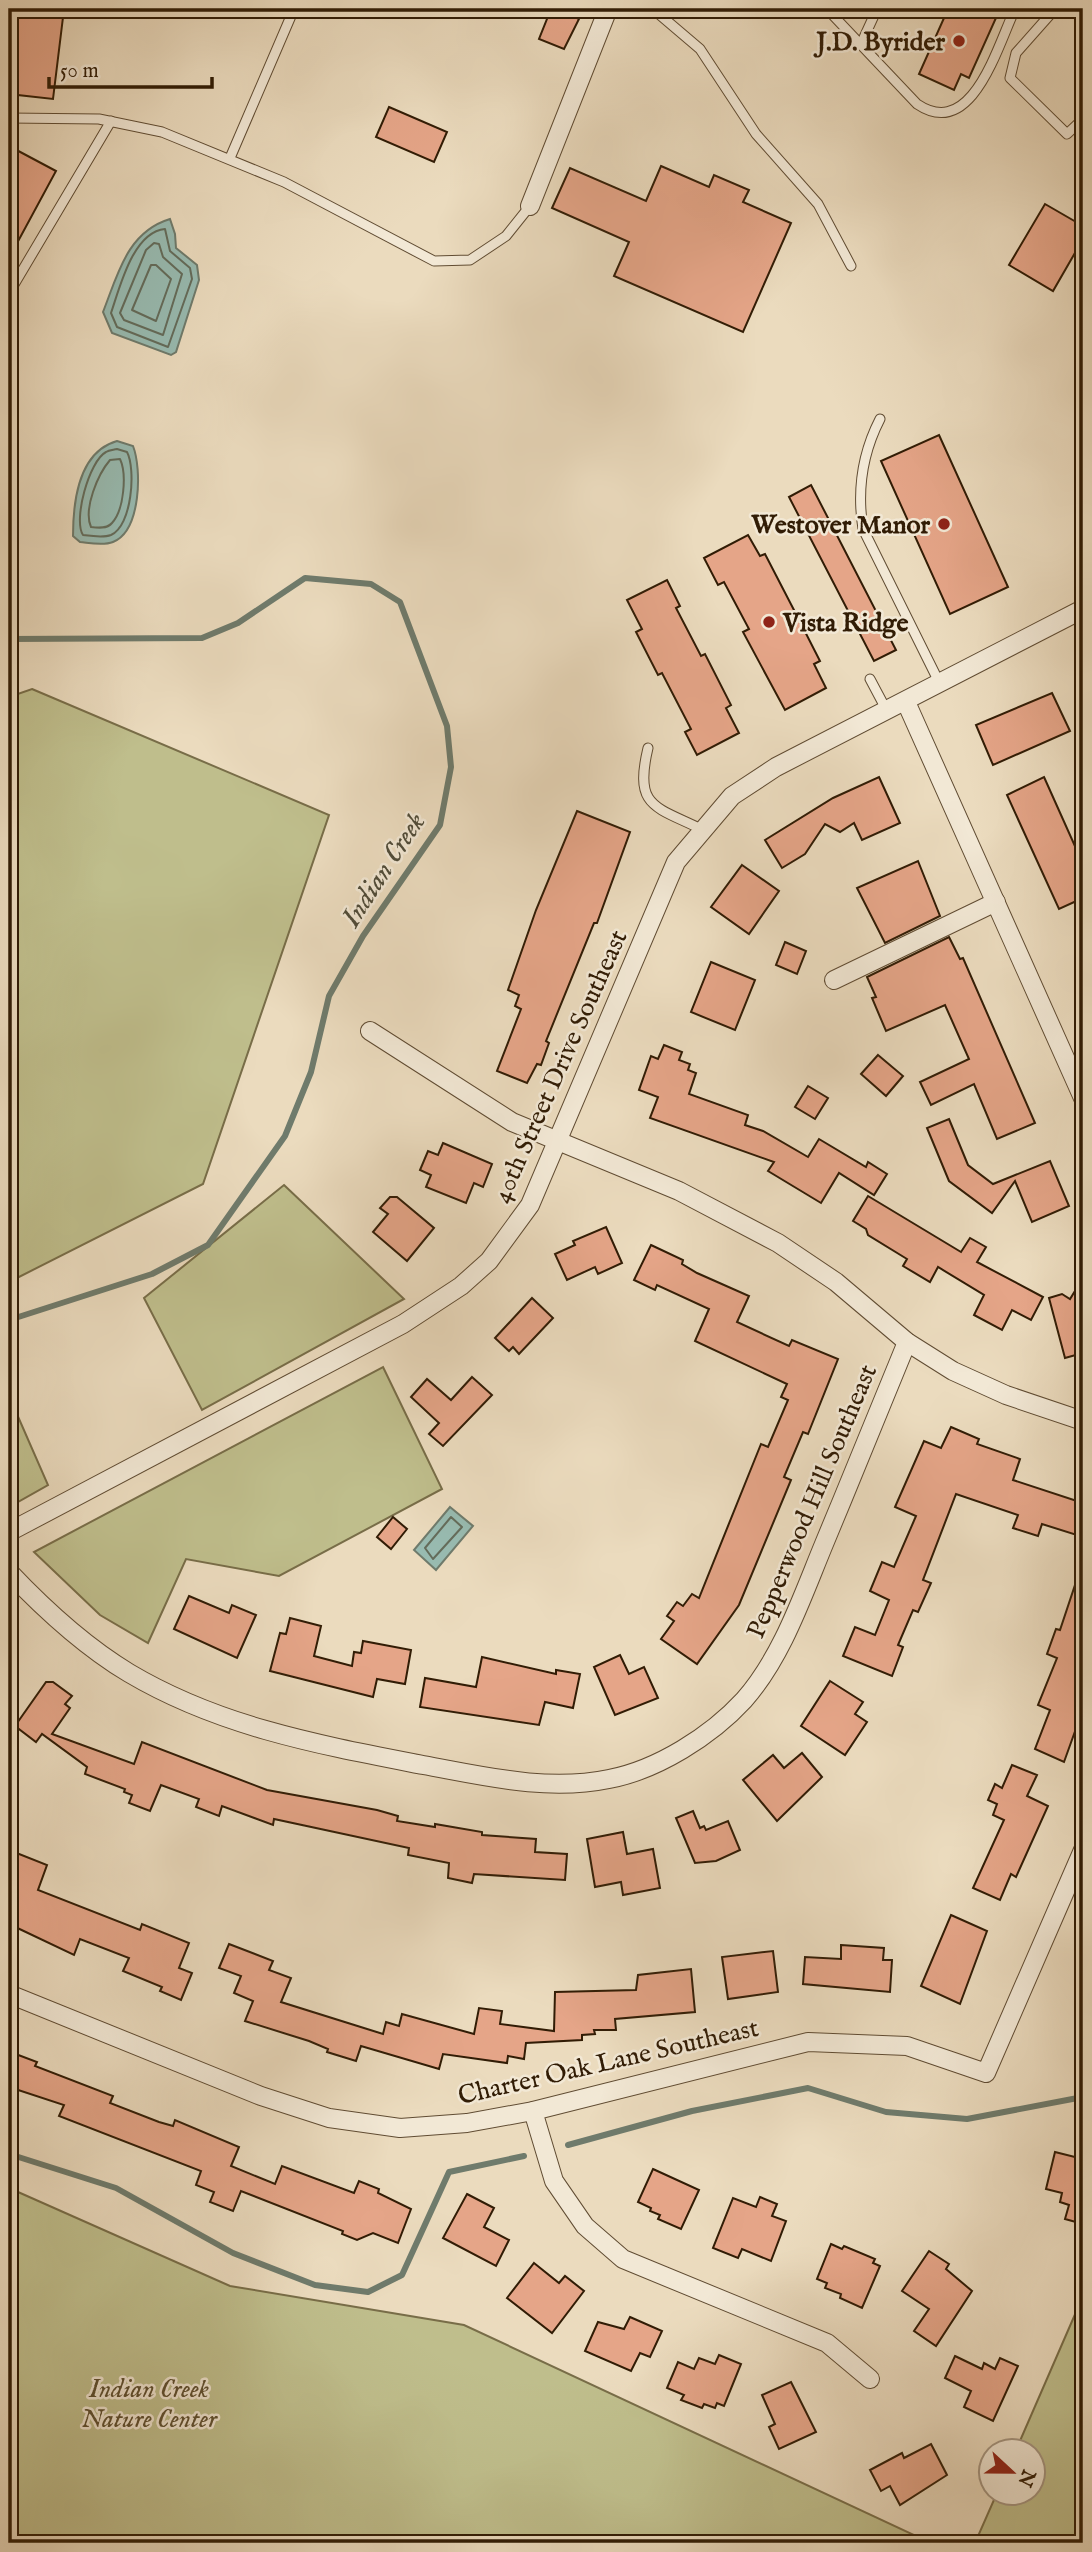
<svg xmlns="http://www.w3.org/2000/svg" width="1092" height="2552" font-family="'IM FELL English',serif">
<style>
.green{fill:#bfbe8c;stroke:#786d48;stroke-width:2}
.water{fill:#98bbb1;stroke:#6f7b6c;stroke-width:2}
.lines{fill:none;stroke-linecap:round;stroke-linejoin:round}
.shore{stroke:#646c5b;stroke-width:2}
.stream{stroke:#6f7b6c;stroke-width:6}
.building{fill:#e5a588;stroke:#311c05;stroke-width:2}
.service-casing{stroke:#604c33;stroke-width:11}
.minor-casing{stroke:#604c33;stroke-width:20}
.service{stroke:#f2e8d5;stroke-width:9}
.minor{stroke:#f2e8d5;stroke-width:18}
.poi-dot{fill:#8f2418;stroke:#f2e8d5;stroke-width:2.5}
.labels{text-anchor:middle;stroke-width:5;stroke-linejoin:round;paint-order:stroke}
.poi-label{font-size:26px;font-weight:bold;fill:#311c05;stroke:#f2e8d5;text-anchor:end}
.street-label{font-size:26px;fill:#311c05;stroke:#f2e8d5}
.park-label{font-size:26px;font-style:italic;fill:#5c4d2e;stroke:#f2e8d5}
.water-label{font-size:28px;font-style:italic;fill:#504c39;stroke:#f2e8d5}
</style>
<rect width="100%" height="100%" fill="#ebdbbe"/>
<filter id="stains"><feTurbulence type="fractalNoise" baseFrequency=".00286" numOctaves="4"/><feColorMatrix values="0 0 0 0 .2 0 0 0 0 .09 0 0 0 0 .02 0 0 0 .5 -.17"/></filter>
<radialGradient id="worn" r=".72"><stop offset=".6" stop-color="#630" stop-opacity="0"/><stop offset="1" stop-color="#630" stop-opacity=".3"/></radialGradient>
<g class="green">
<path d="M32 689 329 815 203 1184 9 1282V697Z"/>
<path d="M284 1185 404 1299 202 1410 144 1298Z"/>
<path d="M383 1367 442 1489 279 1576 186 1559 148 1643 100 1615 34 1552Z"/>
<path d="M9 1396 48 1485 9 1507Z"/>
<path d="M9 2188 230 2286 464 2325 931 2543H9Z"/>
<path d="M1083 2296V2543H975L997 2493 1032 2492V2450H1016Z"/>
</g>
<g class="water">
<path d="M170 219 175 234 176 248 197 265 199 280 176 352 171 355 112 333 103 312C118 274 127 232 170 219Z"/>
<path d="M117 441 133 446C142 469 141 531 113 542 103 546 90 543 80 542L73 536C73 501 78 452 117 441Z"/>
<path d="M450 1507 473 1526 436 1570 414 1550Z"/>
</g>
<g class="lines">
<g class="shore">
<path d="M165 229 170 251 190 268 192 279 168 347 117 327 111 313C120 287 133 232 165 229Z"/>
<path d="M154 243 159 244 163 257 182 274 163 335 124 320 120 313 146 250Z"/>
<path d="M151 265H156L171 279 156 321 132 310Z"/>
<path d="M117 449 127 452C136 469 132 526 111 535 103 538 91 536 83 535 73 520 89 461 106 452 109 450 113 450 117 449Z"/>
<path d="M120 459C127 474 124 510 112 523 107 529 98 528 91 527 83 509 98 474 110 460Z"/>
<path d="M451 1517 462 1527 433 1559 425 1548Z"/>
</g>
<g class="stream">
<path d="M9 639 202 638 238 623 305 578 371 584 400 602 447 726 451 767 440 825 363 936 329 996 311 1072 285 1136 208 1245 152 1274 9 1320"/>
<path d="M568 2145 692 2111 808 2088 886 2112 967 2119 1083 2097"/>
<path d="M9 2154 116 2188 233 2253 315 2285 368 2292 402 2275 449 2172 524 2156"/>
</g>
</g>
<g class="building">
<path d="M9 9H64L53 99 9 94Z"/>
<path d="M551 9H578L575 17 579 19 564 49 539 39Z"/>
<path d="M948 9H1000L969 78 961 74 954 90 919 74Z"/>
<path d="M389 107 447 132 434 162 376 137Z"/>
<path d="M9 146 56 171 9 258Z"/>
<path d="M661 166 709 187 714 175 749 190 743 202 791 223 743 332 614 276 629 242 552 208 570 168 646 201Z"/>
<path d="M1045 204 1083 226V239L1053 291 1009 265Z"/>
<path d="M939 435 1008 587 950 614 881 461Z"/>
<path d="M811 485 896 650 874 661 789 497Z"/>
<path d="M748 535 760 556 765 554 795 612 820 661 814 664 826 688 785 710 743 632 749 629 724 582 718 585 704 558Z"/>
<path d="M667 580 680 606 676 608 701 656 705 654 731 705 726 708 739 733 697 755 685 732 691 729 662 673 658 675 636 632 642 629 627 600Z"/>
<path d="M1052 693 1070 731 993 765 976 725Z"/>
<path d="M879 777 900 823 862 840 854 823 840 832 825 824 805 854 782 868 765 840 833 798Z"/>
<path d="M1044 777 1083 864V898L1059 909 1007 795Z"/>
<path d="M577 811 630 832 597 923H594L546 1041 549 1043 541 1065 537 1064 527 1083 497 1071 521 1009 515 1006 519 995 508 990 536 910Z"/>
<path d="M918 861 940 916 885 943 857 888Z"/>
<path d="M742 865 779 891 749 934 711 907Z"/>
<path d="M949 937 960 959 963 958 1035 1123 997 1139 974 1084 931 1105 920 1082 969 1059 945 1005 886 1031 872 998 876 997 867 977Z"/>
<path d="M785 942 806 951 797 974 776 965Z"/>
<path d="M711 962 755 980 735 1030 691 1012Z"/>
<path d="M664 1045 682 1052 679 1060 690 1064 688 1070 696 1073 689 1094 748 1115 745 1125 763 1131 808 1157 819 1139 866 1167 868 1162 887 1174 874 1195 839 1173 821 1203 768 1171 774 1162 650 1118 658 1097 639 1090 651 1056 658 1059Z"/>
<path d="M878 1055 903 1076 886 1096 861 1074Z"/>
<path d="M808 1086 828 1098 815 1119 795 1107Z"/>
<path d="M949 1119 968 1165 993 1184 1050 1161 1069 1206 1032 1222 1015 1181 992 1213 949 1181 927 1128Z"/>
<path d="M443 1143 492 1164 483 1187 474 1183 466 1203 426 1187 431 1175 420 1170 428 1151 438 1155Z"/>
<path d="M868 1196 961 1252 970 1238 986 1247 977 1262 1043 1297 1031 1320 1012 1310 1002 1330 974 1315 984 1295 938 1267 930 1282 903 1266 907 1259 868 1235 866 1229 853 1221Z"/>
<path d="M390 1197H397L434 1228 407 1261 373 1232 388 1214 380 1208Z"/>
<path d="M606 1227 622 1263 598 1274 595 1267 567 1280 555 1254 575 1245 573 1241Z"/>
<path d="M651 1245 683 1260 682 1264 697 1273 749 1296 737 1322 789 1346 792 1340 838 1359 808 1434 803 1432 784 1477 791 1480 739 1605 697 1664 661 1639 674 1621 667 1616 677 1602 683 1606 692 1594 699 1598 761 1444 768 1447 788 1400 781 1397 787 1384 695 1341 709 1309 657 1285 655 1290 634 1280Z"/>
<path d="M1083 1278V1353L1065 1358 1049 1298 1062 1294 1070 1299Z"/>
<path d="M532 1298 553 1318 519 1354 513 1347 509 1351 495 1338Z"/>
<path d="M472 1377 492 1395 443 1446 429 1434 439 1423 411 1397 427 1379 451 1400Z"/>
<path d="M951 1427 979 1439 977 1444 1020 1459 1013 1480 1083 1503V1537L1042 1524 1038 1536 1013 1528 1018 1515 956 1494 923 1580 931 1583 918 1612 913 1610 898 1645 903 1647 892 1676 843 1656 855 1627 875 1635 889 1600 870 1591 882 1562 894 1567 916 1516 895 1507 924 1441 941 1448Z"/>
<path d="M393 1517 407 1529 391 1549 377 1537Z"/>
<path d="M1080 1570H1083V1709L1064 1762 1035 1749 1050 1710 1038 1705 1057 1658 1047 1654 1056 1629 1060 1630Z"/>
<path d="M189 1596 229 1613 232 1605 256 1615 237 1658 174 1629Z"/>
<path d="M290 1618 321 1626 314 1656 352 1666 354 1652 361 1653 363 1641 411 1650 405 1684 377 1679 373 1697 270 1671 280 1633 286 1634Z"/>
<path d="M620 1655 629 1674 644 1667 658 1698 615 1715 594 1667Z"/>
<path d="M482 1657 556 1674V1670L580 1674 573 1708 545 1702 539 1725 420 1707 425 1678 476 1687Z"/>
<path d="M830 1681 863 1702 855 1714 867 1722 845 1755 801 1726Z"/>
<path d="M46 1682H53L72 1696 65 1704 70 1708 52 1734 134 1764 142 1742 267 1790 377 1810 398 1816 397 1821 435 1827V1824L482 1832V1835L536 1839 535 1852 567 1854 565 1880 474 1874 472 1883 448 1878 449 1863 408 1855 409 1848 274 1819 273 1825 222 1806 219 1816 196 1807 199 1799 161 1785 150 1811 129 1803 132 1795 124 1792 125 1789 85 1774 87 1767 42 1734 36 1742 15 1726Z"/>
<path d="M802 1753 822 1777 777 1821 743 1780 773 1755 784 1768Z"/>
<path d="M1012 1765 1037 1775 1027 1796 1048 1806 1016 1877 1011 1874 1000 1900 973 1888 1004 1820 993 1815 997 1804 988 1800 995 1784 1002 1788Z"/>
<path d="M693 1811 700 1828 704 1826 706 1830 728 1821 740 1850 716 1861 695 1863 676 1818Z"/>
<path d="M623 1832 627 1854 653 1849 660 1888 623 1895 621 1882 595 1887 587 1839Z"/>
<path d="M9 1850 47 1865 38 1890 140 1930 142 1924 189 1943 179 1968 192 1973 181 2000 160 1991 162 1987 123 1971 129 1958 80 1939 74 1955 9 1924Z"/>
<path d="M951 1915 987 1931 960 2004 921 1986Z"/>
<path d="M229 1944 273 1961 269 1970 291 1978 281 2002 383 2034 386 2022 399 2026 402 2014 474 2034 479 2008 502 2011 500 2024 554 2031 555 1992 636 1990 638 1975 691 1969 695 2012 615 2019 616 2030H594L595 2034 582 2035V2040L526 2043 524 2059 508 2056 507 2063 443 2054 439 2069 361 2046 356 2061 327 2052 328 2049 309 2041 245 2021 253 2001 234 1993 241 1976 219 1968Z"/>
<path d="M841 1945 884 1948 883 1960H892L890 1992 803 1984 805 1957 841 1959Z"/>
<path d="M773 1951 778 1992 728 1999 722 1957Z"/>
<path d="M13 2053 37 2062 35 2066 113 2096 110 2103 159 2122 173 2126 175 2120 239 2147 231 2166 275 2184 282 2166 354 2193 359 2181 379 2189 378 2193 411 2209 398 2243 373 2233 357 2240 342 2234 343 2231 241 2191 233 2211 210 2202 214 2192 196 2185 201 2171 59 2116 64 2105 9 2087V2063Z"/>
<path d="M1055 2152 1083 2159V2224L1065 2219 1069 2205 1060 2202 1062 2193 1046 2189Z"/>
<path d="M653 2169 699 2190 681 2229 658 2219 660 2215 650 2211 651 2208 638 2202Z"/>
<path d="M467 2194 494 2208 484 2227 509 2240 496 2266 443 2238Z"/>
<path d="M760 2197 777 2204 772 2216 786 2221 771 2261 742 2249 738 2258 713 2248 733 2198 756 2207Z"/>
<path d="M831 2244 842 2249 844 2246 875 2259 873 2263 880 2266 862 2308 840 2298 841 2294 825 2288 827 2283 817 2279Z"/>
<path d="M929 2251 949 2264 946 2269 972 2291 936 2346 914 2331 929 2309 902 2291Z"/>
<path d="M534 2263 559 2283 565 2276 584 2291 552 2333 507 2298Z"/>
<path d="M630 2317 662 2331 650 2357 640 2353 631 2371 585 2351 598 2322 624 2329Z"/>
<path d="M719 2355 741 2364 724 2406 717 2403 715 2408 704 2404 702 2408 681 2400 684 2395 667 2388 678 2362 694 2369 699 2358 715 2364Z"/>
<path d="M955 2356 982 2369 984 2363 995 2369 1000 2358 1018 2366 993 2421 964 2407 971 2391 945 2378Z"/>
<path d="M791 2382 816 2432 779 2449 769 2427 775 2424 762 2395Z"/>
<path d="M931 2444 947 2475 900 2505 890 2486 881 2491 870 2470 902 2453 904 2458Z"/>
</g>
<g class="lines">
<g class="service-casing">
<g id="service">
<path d="M653 9 700 49 756 134 818 204 851 266"/>
<path d="M827 9 917 104C972 141 997 47 1015 9"/>
<path d="M1055 9 1016 53 1010 78 1067 134 1083 119"/>
<path d="M861 44 877 9"/>
<path d="M9 118 99 119 162 132 284 182 434 261 470 260 506 236 530 206"/>
<path d="M230 158 294 9"/>
<path d="M9 293 111 121"/>
<path d="M880 419C862 454 857 491 863 529L940 684"/>
<path d="M870 679 887 711"/>
<path d="M648 748C634 807 654 806 701 829"/>
</g>
</g>
<g class="minor-casing">
<g id="minor">
<path d="M530 206 608 9"/>
<path d="M906 702 1083 1098"/>
<path d="M834 980 996 902"/>
<path d="M370 1031 512 1122 679 1191 778 1243 836 1282 907 1342 953 1371 1006 1395 1083 1421"/>
<path d="M9 1532 403 1324 461 1286 489 1261 530 1205 676 862 732 796 776 767 1083 609"/>
<path d="M9 1572C45 1610 84 1646 129 1673 220 1727 320 1745 423 1765 484 1776 547 1792 609 1779 657 1770 711 1736 744 1700 782 1657 802 1597 824 1544 852 1477 879 1410 907 1342"/>
<path d="M9 1994 261 2096 329 2118 400 2128 467 2123 533 2111 808 2042 907 2046 986 2073 1083 1850"/>
<path d="M533 2111 554 2181 585 2226 623 2259 827 2343 870 2379"/>
</g>
</g>
<use href="#service" class="service"/>
<use href="#minor" class="minor"/>
</g>
<g class="poi-dot">
<circle cx="959" cy="41" r="7"/>
<circle cx="944" cy="524" r="7"/>
<circle cx="769" cy="622" r="7"/>
</g>
<g class="labels">
<g class="poi-label">
<text x="945" y="50">J.D. Byrider</text>
<text x="930" y="533">Westover Manor</text>
<text x="783" y="631" text-anchor="start">Vista Ridge</text>
</g>
<g class="street-label">
<text transform="translate(559 1066) rotate(-66)" y="9">40th Street Drive Southeast</text>
<text transform="translate(811 1501) rotate(-67)" y="9">Pepperwood Hill Southeast</text>
<text transform="translate(608 2061) rotate(-13)" y="9">Charter Oak Lane Southeast</text>
</g>
<g class="park-label">
<text x="149" y="2397">Indian Creek<tspan x="149" dy="30">Nature Center</tspan></text>
</g>
<g class="water-label">
<text transform="translate(382 869) rotate(-57)" y="10">Indian Creek</text>
</g>
</g>
<rect width="1092" height="2552" fill="none" stroke="#ebdbbe" stroke-width="35"/>
<rect x="10" y="10" width="1071" height="2531" fill="none" stroke="#311c05" stroke-width="3.5"/>
<rect x="18" y="18" width="1057" height="2517" fill="none" stroke="#311c05" stroke-width="2"/>
<g transform="translate(1012 2472) rotate(112)"><circle r="33" fill="#f2e8d5" stroke="#a59682" stroke-width="2"/>
<path d="M0-5L12 26L0 18L-12 26Z" fill="#8f2418"/>
<text y="-10" font-size="19" font-weight="bold" text-anchor="middle" fill="#311c05">N</text>
</g>
<path d="M49 77v10h163v-10" fill="none" stroke="#311c05" stroke-width="3.5"/>
<text x="60" y="77" font-size="21" fill="#311c05" stroke="#f2e8d5" stroke-width="5" paint-order="stroke">50 m</text>
<rect width="100%" height="100%" filter="url(#stains)"/>
<rect width="100%" height="100%" fill="url(#worn)"/>
</svg>
